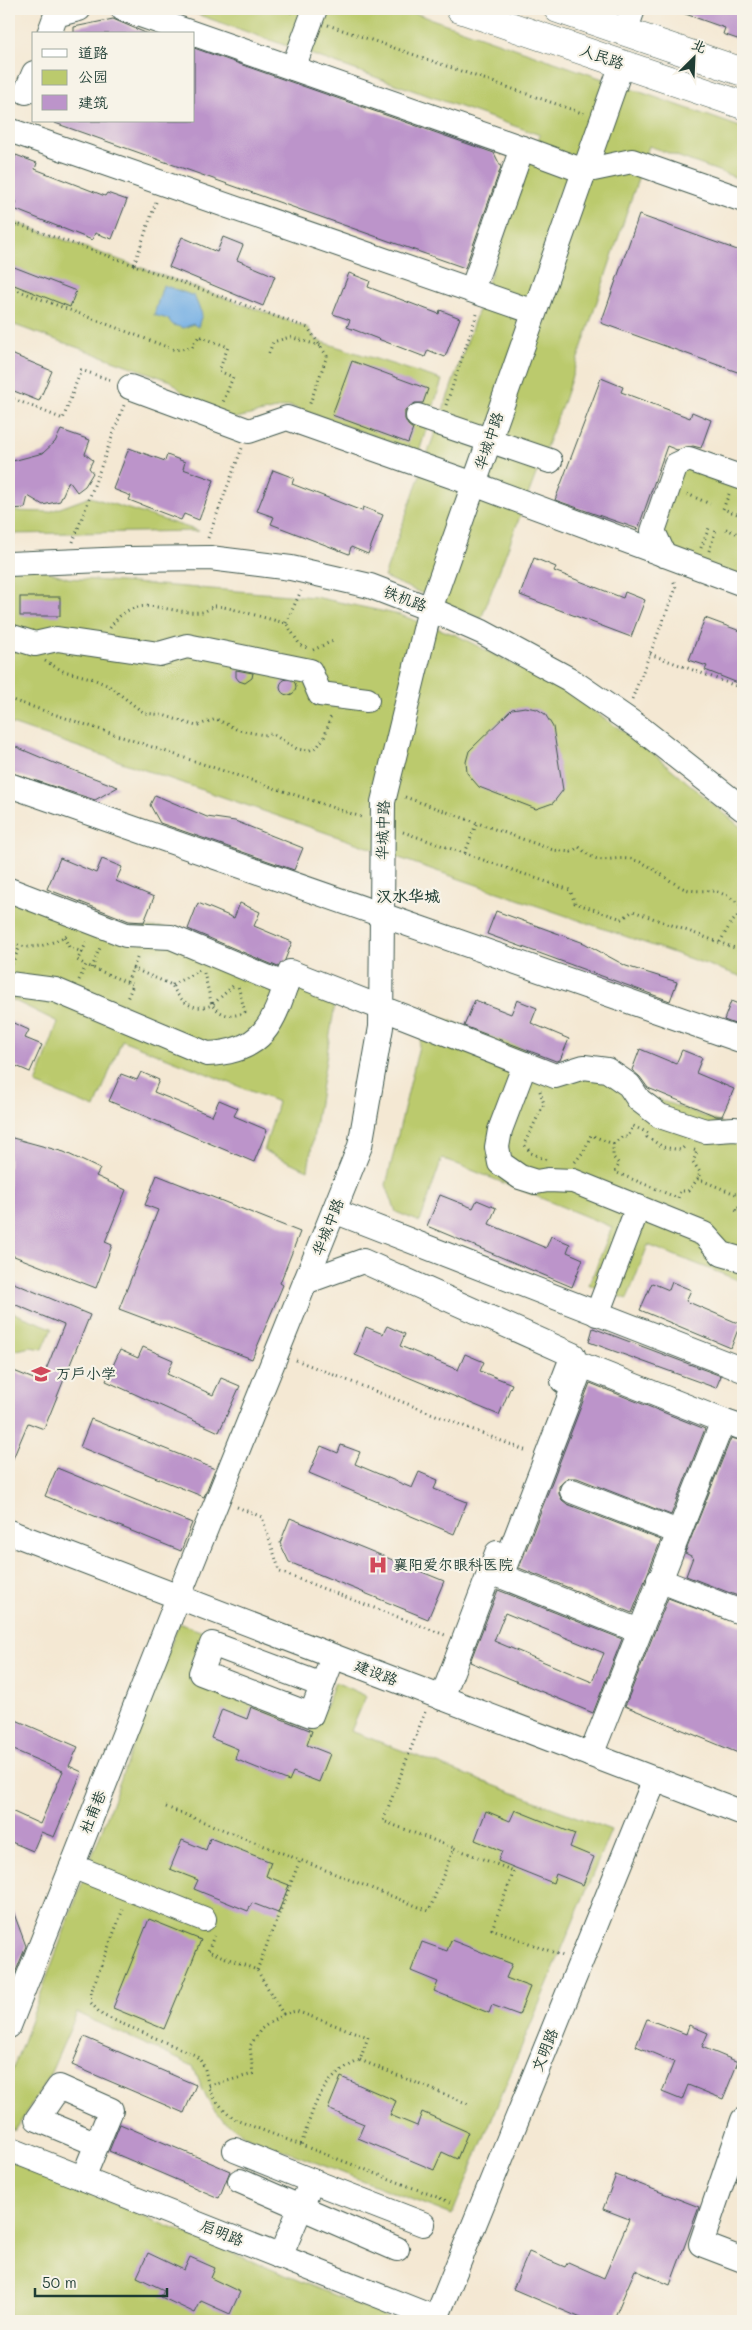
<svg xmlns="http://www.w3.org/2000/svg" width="752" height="2330" font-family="Mali,'LXGW WenKai TC',sans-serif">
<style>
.green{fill:#bbca6d;stroke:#6d8450}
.water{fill:#72aee4;stroke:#48768c}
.building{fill:#bc94ca;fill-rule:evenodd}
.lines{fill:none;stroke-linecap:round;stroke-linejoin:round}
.minor-casing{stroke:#3f574c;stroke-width:26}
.major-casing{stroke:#3f574c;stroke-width:29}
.path{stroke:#3f574c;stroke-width:3;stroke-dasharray:1 4;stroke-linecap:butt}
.minor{stroke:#fff;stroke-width:24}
.major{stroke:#fff;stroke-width:28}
.labels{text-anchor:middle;stroke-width:4.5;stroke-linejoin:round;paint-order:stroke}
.street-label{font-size:15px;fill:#1f3d34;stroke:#f7f3e8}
.poi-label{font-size:15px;fill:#1f3d34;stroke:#f7f3e8;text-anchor:start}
.neighbourhood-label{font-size:16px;font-weight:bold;fill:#1f3d34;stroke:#f7f3e8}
</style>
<rect width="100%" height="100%" fill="#f7f3e8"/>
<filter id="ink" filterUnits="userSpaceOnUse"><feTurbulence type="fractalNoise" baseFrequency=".02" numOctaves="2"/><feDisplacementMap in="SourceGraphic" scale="10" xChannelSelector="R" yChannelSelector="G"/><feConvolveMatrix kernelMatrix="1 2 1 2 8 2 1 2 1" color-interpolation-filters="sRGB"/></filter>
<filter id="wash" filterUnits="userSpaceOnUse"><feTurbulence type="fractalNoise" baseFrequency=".0096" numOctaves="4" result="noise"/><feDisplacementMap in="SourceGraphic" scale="20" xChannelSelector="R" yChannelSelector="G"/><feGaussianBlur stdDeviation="1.12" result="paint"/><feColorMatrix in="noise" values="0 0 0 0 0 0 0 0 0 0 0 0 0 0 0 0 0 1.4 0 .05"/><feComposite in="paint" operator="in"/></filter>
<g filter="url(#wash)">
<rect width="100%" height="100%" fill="#f4e8d3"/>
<g class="green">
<path d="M182 9H403L743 128V180L649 146 563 403 481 619 384 577 540 135Z"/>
<path d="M9 220 308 328 316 340 442 380 419 452 290 406 232 419 197 407 171 381 9 323Z"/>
<path d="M676 465 743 478V584L664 555 653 531Z"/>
<path d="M90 497 199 531 9 534V511L49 512Z"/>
<path d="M9 558 68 578 315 597 400 615 456 635 565 691 644 746 743 829V977L9 723Z"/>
<path d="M9 886 126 928 163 927 335 1004 308 1170 264 1151 278 1102 122 1040 95 1108 36 1084 58 1022 9 998Z"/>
<path d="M427 1012 743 1131V1282L648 1245 627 1299 589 1285 612 1227 442 1158 420 1222 396 1212 386 1185Z"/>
<path d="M9 1311 52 1328 43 1349 30 1347 9 1352Z"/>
<path d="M179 1623 208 1634 190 1681 317 1729 335 1682 366 1696 351 1731 611 1830 452 2215 244 2135C209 2111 209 2105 193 2066L77 2013 48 2079 14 2131 9 2119V2079Z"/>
<path d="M11 2161 396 2321H9V2162Z"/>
</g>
<path class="water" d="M163 285 194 296 202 314 198 327 193 324 184 328 173 325 168 319 154 315Z"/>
<g id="blocks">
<g class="building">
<path d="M678 9H743V41L723 34 725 28 677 11Z"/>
<path d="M113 19 148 34H74V27Z"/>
<path d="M194 48 494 153 501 167 465 268 55 123 56 121H194Z"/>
<path d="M16 155 37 163 35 169 105 196 107 193 127 200 112 239 95 233 92 240 14 209 17 202 9 199V174Z"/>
<path d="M639 215 743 252V374L601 323Z"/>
<path d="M182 237 217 252 223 237 243 245 237 260 275 276 263 306 169 267Z"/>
<path d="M9 265 76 291 70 307 9 283Z"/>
<path d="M349 273 370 281 368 287 439 314 440 310 460 318 445 357 428 350 425 357 347 327 350 320 333 314Z"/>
<path d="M9 353 52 371 39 401 9 389Z"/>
<path d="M352 361 428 389 423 403H415L405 411V419L408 425 413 429 408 443 332 415Z"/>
<path d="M601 378 623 387 621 392 690 418 692 412 711 420 701 448 693 446 677 450 667 446 638 529 555 500Z"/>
<path d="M61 430 90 440 85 454 93 460 89 468 93 473 85 486 77 492 69 481 60 501 43 505 28 496 25 508 9 509V462L43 453 55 442Z"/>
<path d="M129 448 165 461 167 455 185 462 183 469 214 480 199 520 184 514 181 520 129 500 131 496 113 489Z"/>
<path d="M273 470 294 478 292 484 362 511 363 507 383 515 368 554 351 547 349 554 271 524 274 517 257 511Z"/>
<path d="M534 558 556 567 554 571 623 598 625 592 645 600 631 637 520 595Z"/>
<rect x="20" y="597" width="40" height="19"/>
<path d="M705 618 743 632V685L705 670 707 666 689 660Z"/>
<path d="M236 670 253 673 252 678 245 683 239 681 236 677Z"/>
<circle cx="288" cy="687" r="8"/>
<path d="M525 707 537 709 545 714 553 727 563 790 553 803 536 809 479 787 467 773 466 762 469 751 512 709Z"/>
<path d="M9 744 54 763 118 787 95 800 9 772Z"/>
<path d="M155 795 207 817 235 821 303 848 294 870 160 823 150 805Z"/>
<path d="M60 858 96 873 102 859 122 867 116 881 154 897 144 922 129 921 47 889Z"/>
<path d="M198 903 234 918 240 903 260 912 254 926 292 942 285 960 278 967 188 929Z"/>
<path d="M496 911 584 943 626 966 677 982 670 1001 487 934Z"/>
<path d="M475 1000 511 1014 517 1000 537 1008 531 1023 569 1039 560 1060 556 1061 464 1026Z"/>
<path d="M731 1001 743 1006V1027L724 1020Z"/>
<path d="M9 1021 29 1030 25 1038 42 1045 30 1072 9 1063Z"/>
<path d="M640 1049 676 1064 682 1050 702 1058 696 1073 734 1089 722 1116H716L648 1088 640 1077 632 1070Z"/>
<path d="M141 1072 159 1080 154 1092 212 1116 219 1100 238 1108 234 1116 267 1130 254 1162 109 1101 121 1074 137 1080Z"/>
<path d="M9 1137 64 1152 100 1169 96 1176 126 1190 105 1242 112 1245 96 1288 9 1254Z"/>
<path d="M157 1175 300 1232 280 1283 283 1285 252 1359 119 1309 158 1210 145 1205Z"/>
<path d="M440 1195 473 1208 477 1200 496 1208 489 1224 546 1248 551 1236 570 1244 567 1252 583 1259 572 1287 427 1226Z"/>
<path d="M9 1281 90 1315 44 1429 28 1423 9 1468V1369L41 1382 64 1325 9 1302Z"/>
<path d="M672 1282 691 1290 686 1301 740 1324 731 1348 640 1310 652 1283 669 1290Z"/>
<path d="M387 1326 405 1334 400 1346 458 1370 465 1354 484 1362 480 1371 512 1384 499 1415 355 1355 366 1327 383 1334Z"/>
<path d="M593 1328 721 1376 716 1388 589 1342Z"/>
<path d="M143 1347 173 1360 167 1374 213 1395 221 1378 240 1386 219 1432 106 1381 120 1350 138 1358Z"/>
<path d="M590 1383 705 1429 671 1515 577 1478H569L559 1486V1494L562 1500 567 1504 661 1540 632 1613 519 1568Z"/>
<path d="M91 1419 215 1469 204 1497 80 1447Z"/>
<path d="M731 1438 743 1441V1598L686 1576 693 1557 685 1553Z"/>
<path d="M341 1445 360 1452 355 1464 412 1488 419 1472 438 1480 434 1489 467 1502 454 1534 309 1473 321 1446 338 1453Z"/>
<path d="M57 1468 192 1523 181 1551 45 1496Z"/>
<path d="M290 1518 444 1581 428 1619 289 1562 280 1543Z"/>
<path d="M498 1590 622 1639 593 1713 470 1662ZM505 1613 604 1653 592 1682 494 1641Z"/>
<path d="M668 1598 743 1626V1755L625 1706Z"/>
<path d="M251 1707 312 1731 307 1745 330 1754 319 1782 293 1772 289 1781 235 1759 238 1749 211 1738 222 1709 247 1719Z"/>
<path d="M9 1717 78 1747 69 1766 82 1772 65 1811 54 1837 41 1832 33 1851 9 1841V1810L40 1824 63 1771 9 1748Z"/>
<path d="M515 1810 575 1834 570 1847 594 1857 583 1885 556 1874 553 1883 498 1861 502 1851 475 1840 486 1811 510 1821Z"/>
<path d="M210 1838 271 1862 266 1876 289 1885 278 1913 252 1903 248 1911 194 1889 198 1880 170 1869 182 1840 206 1850Z"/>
<path d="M10 1903 26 1946 14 1976 9 1974Z"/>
<path d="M149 1919 201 1940 164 2029 113 2008Z"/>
<path d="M451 1940 512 1964 506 1978 530 1987 519 2015 492 2005 489 2013 434 1991 438 1982 411 1971 422 1942 447 1951Z"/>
<path d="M647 2019 686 2034 689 2025 708 2033 702 2047 738 2062 723 2099 688 2085 682 2100 662 2092 674 2062 636 2046Z"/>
<path d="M84 2037 196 2085 184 2113 72 2065Z"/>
<path d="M341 2077 396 2101 390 2115 417 2126 422 2112 468 2132 457 2159 442 2152 434 2170 358 2138 364 2124 328 2109Z"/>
<path d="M120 2124 230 2171 219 2198 109 2151Z"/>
<path d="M616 2175 699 2207 670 2285 635 2270 613 2321H588L513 2289 529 2252 565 2267 568 2262 604 2278 629 2219 603 2209Z"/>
<path d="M148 2253 184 2270 190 2257 215 2268 211 2278 240 2292 230 2314 201 2301 195 2313 161 2297 164 2290 137 2277Z"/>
</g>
</g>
</g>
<g filter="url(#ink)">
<use href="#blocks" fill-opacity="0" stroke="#3f574c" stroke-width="1"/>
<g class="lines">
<g class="minor-casing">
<g id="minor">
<path d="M123 9 522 148 472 290"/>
<path d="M625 32 633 9"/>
<path d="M49 34 56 15 79 9"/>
<path d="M293 68 315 9"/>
<path d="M26 92 34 73"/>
<path d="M9 130 534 312"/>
<path d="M522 148 584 171 632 161 743 200"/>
<path d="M130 387 249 431 287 418 474 484 743 584"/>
<path d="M418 416 550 461"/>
<path d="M664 555 653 531 676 465 689 459 743 478"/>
<path d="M9 564 127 559 210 558 291 568 370 586 430 609 482 632 569 679 640 728 743 809"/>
<path d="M9 636 35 644 57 639 159 654 187 646 310 671 320 694 367 700"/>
<path d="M9 785 743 1041"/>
<path d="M9 890 126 935 171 937 286 985"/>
<path d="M9 984 55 990 207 1054C266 1052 274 1021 290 972L555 1076 584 1067 607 1070 629 1085 639 1100 660 1116 705 1131 734 1129 743 1130"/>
<path d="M525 1064 500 1130 497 1147 500 1163 520 1177 536 1182 548 1180 573 1181 704 1234 722 1254 743 1260"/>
<path d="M334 1211 743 1370"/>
<path d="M305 1282 363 1261 573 1355 563 1381"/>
<path d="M597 1314 638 1207"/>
<path d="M723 1421 743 1428"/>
<path d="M572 1491 678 1532"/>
<path d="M9 1532 743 1813"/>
<path d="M659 1580 743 1613"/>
<path d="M322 1685 212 1644 201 1673 311 1715 333 1657"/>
<path d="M442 1698 497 1553"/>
<path d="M591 1755 723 1421 582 1365 501 1576 639 1631"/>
<path d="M72 1866 204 1919"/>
<path d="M9 2026 178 1598 360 1146 381 1027 383 802 430 609 622 64"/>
<path d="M743 2120 701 2244 743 2260"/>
<path d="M9 2149 435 2318"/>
<path d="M235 2150 312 2181 280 2257"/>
<path d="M83 2178 111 2110 59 2087 37 2119 97 2144"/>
<path d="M240 2181 397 2249"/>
<path d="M312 2181 423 2224"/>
<path d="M435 2321 655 1779"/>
</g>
</g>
<g class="major-casing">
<g id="major">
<path d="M460 9 743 105"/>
<path d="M558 9 743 72"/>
</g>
</g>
<g class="path">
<path d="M281 9 294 13"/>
<path d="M328 25 585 114"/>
<path d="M156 202 134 265 308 328 327 356 309 406"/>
<path d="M9 233 17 224 134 265"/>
<path d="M9 287 175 350 192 347 199 336 228 347 219 371 233 377 223 402"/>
<path d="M269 353 273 342 290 337 321 346"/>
<path d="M9 397 63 419 81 370 111 380"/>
<path d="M446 405 477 314"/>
<path d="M687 494 710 504"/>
<path d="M729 494 723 509 743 516"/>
<path d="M726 529 743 536"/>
<path d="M208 538 242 448"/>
<path d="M73 542 124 405"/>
<path d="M701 548 709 528"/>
<path d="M709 551 716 530"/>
<path d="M286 623 301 591"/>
<path d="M110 628C135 589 166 615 201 612 206 612 210 607 215 606 223 605 274 621 286 623L300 645 307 648"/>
<path d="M313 650 333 641"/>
<path d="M650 654 736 686 743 694"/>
<path d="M45 661 63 671 91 678 109 686 144 713 163 715 196 726 216 719 238 730 264 735 272 734 297 749 308 751 318 746 325 736 331 715"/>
<path d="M9 699 364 818"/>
<path d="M632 699 676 588 673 579"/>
<path d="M405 797 553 850 571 852 579 847C602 868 604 856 629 859 650 862 664 879 683 888 694 893 706 889 717 892 726 894 736 901 743 907"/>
<path d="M403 832 570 890 575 903 622 919 633 911 743 951"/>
<path d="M465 853 477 822"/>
<path d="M64 937 69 947 82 952 87 941"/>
<path d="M9 940C27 954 52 944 69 934"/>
<path d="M720 942C726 932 732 918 743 913"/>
<path d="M82 952 77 960 86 965"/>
<path d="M12 964 20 946"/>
<path d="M92 968 101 945"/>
<path d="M132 968 172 985C180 1002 193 1012 212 1005 222 1016 232 1018 245 1012L238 986"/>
<path d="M204 973 212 1005 234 985"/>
<path d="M79 980 86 965 133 985 127 999"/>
<path d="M127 982 138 956"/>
<path d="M172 985 200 970"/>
<path d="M540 1091 544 1104 524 1144 531 1153 546 1160"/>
<path d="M613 1144 622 1137H628L633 1126 648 1133 647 1137 663 1147 681 1150 684 1147"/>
<path d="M694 1150 697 1151 693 1162 700 1172 698 1179"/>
<path d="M575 1162 584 1151 591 1135 613 1144V1157L619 1164 615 1172 678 1198 680 1191H688L698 1179 743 1197"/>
<path d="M743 1205 735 1210 743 1214"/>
<path d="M296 1360 527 1451"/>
<path d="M237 1507 262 1517 280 1572 445 1635"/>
<path d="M425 1712 383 1821 454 1848"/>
<path d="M166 1807 300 1860"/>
<path d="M123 1909 91 1992V2003L102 2015 195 2055C208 2067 204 2071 209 2086 214 2101 224 2110 236 2120L450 2202"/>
<path d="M257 1970 300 1860 429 1911 454 1848 514 1871 492 1929 563 1956"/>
<path d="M283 2014 296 2011 368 2037 360 2060C318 2080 315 2105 301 2145"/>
<path d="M360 2060 471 2105"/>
<path d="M209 2086 253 2074 250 2046 261 2029 283 2014 257 1970 208 1951 214 1936"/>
</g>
<use href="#minor" class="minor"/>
<use href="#major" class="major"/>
</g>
</g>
<defs>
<g id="school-bare" transform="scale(1.5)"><path d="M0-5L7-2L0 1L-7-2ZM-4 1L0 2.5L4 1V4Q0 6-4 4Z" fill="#d1495b" stroke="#f7f3e8" stroke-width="2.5" paint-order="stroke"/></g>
<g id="hospital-bare" transform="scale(1.5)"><path d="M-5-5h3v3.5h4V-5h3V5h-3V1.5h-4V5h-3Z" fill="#d1495b" stroke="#f7f3e8" stroke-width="2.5" paint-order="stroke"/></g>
</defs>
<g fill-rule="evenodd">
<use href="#school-bare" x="41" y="1374"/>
<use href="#hospital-bare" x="378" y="1565"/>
</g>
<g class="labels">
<g class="street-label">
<text transform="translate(602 57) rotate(19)" y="5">人民路</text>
<text transform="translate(489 441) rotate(-71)" y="5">华城中路</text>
<text transform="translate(405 599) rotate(21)" y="5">铁机路</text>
<text transform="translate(383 830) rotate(-88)" y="5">华城中路</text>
<text transform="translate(328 1227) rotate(-68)" y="5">华城中路</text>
<text transform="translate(376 1673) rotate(21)" y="5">建设路</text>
<text transform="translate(93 1812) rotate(-68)" y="5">杜甫巷</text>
<text transform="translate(545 2050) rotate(-68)" y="5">文明路</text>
<text transform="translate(222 2233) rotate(22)" y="5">启明路</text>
</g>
<g class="poi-label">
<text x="56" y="1379">万户小学</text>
<text x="393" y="1570">襄阳爱尔眼科医院</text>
</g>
<g class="neighbourhood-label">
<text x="408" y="902">汉水华城</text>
</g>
</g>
<rect width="752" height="2330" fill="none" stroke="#f7f3e8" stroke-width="30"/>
<rect x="32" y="32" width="162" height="90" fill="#f7f3e8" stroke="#a1aaa0"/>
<rect x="42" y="49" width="25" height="8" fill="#ffffff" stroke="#a1aaa0"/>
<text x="78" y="58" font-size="15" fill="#1f3d34">道路</text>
<rect x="42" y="70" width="25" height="15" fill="#bbca6d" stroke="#a1aaa0"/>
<text x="78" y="82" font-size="15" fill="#1f3d34">公园</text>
<rect x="42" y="95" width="25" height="15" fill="#bc94ca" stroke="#a1aaa0"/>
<text x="78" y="108" font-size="15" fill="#1f3d34">建筑</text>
<g transform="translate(694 58) rotate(24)" stroke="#f7f3e8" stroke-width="4" paint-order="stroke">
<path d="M0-4L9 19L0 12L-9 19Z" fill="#1f3d34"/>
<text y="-8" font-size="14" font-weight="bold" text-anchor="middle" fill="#1f3d34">北</text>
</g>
<path d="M35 2288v8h132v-8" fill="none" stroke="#1f3d34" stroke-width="2.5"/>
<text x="42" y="2288" font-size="15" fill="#1f3d34" stroke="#f7f3e8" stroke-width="4" paint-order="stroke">50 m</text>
</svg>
